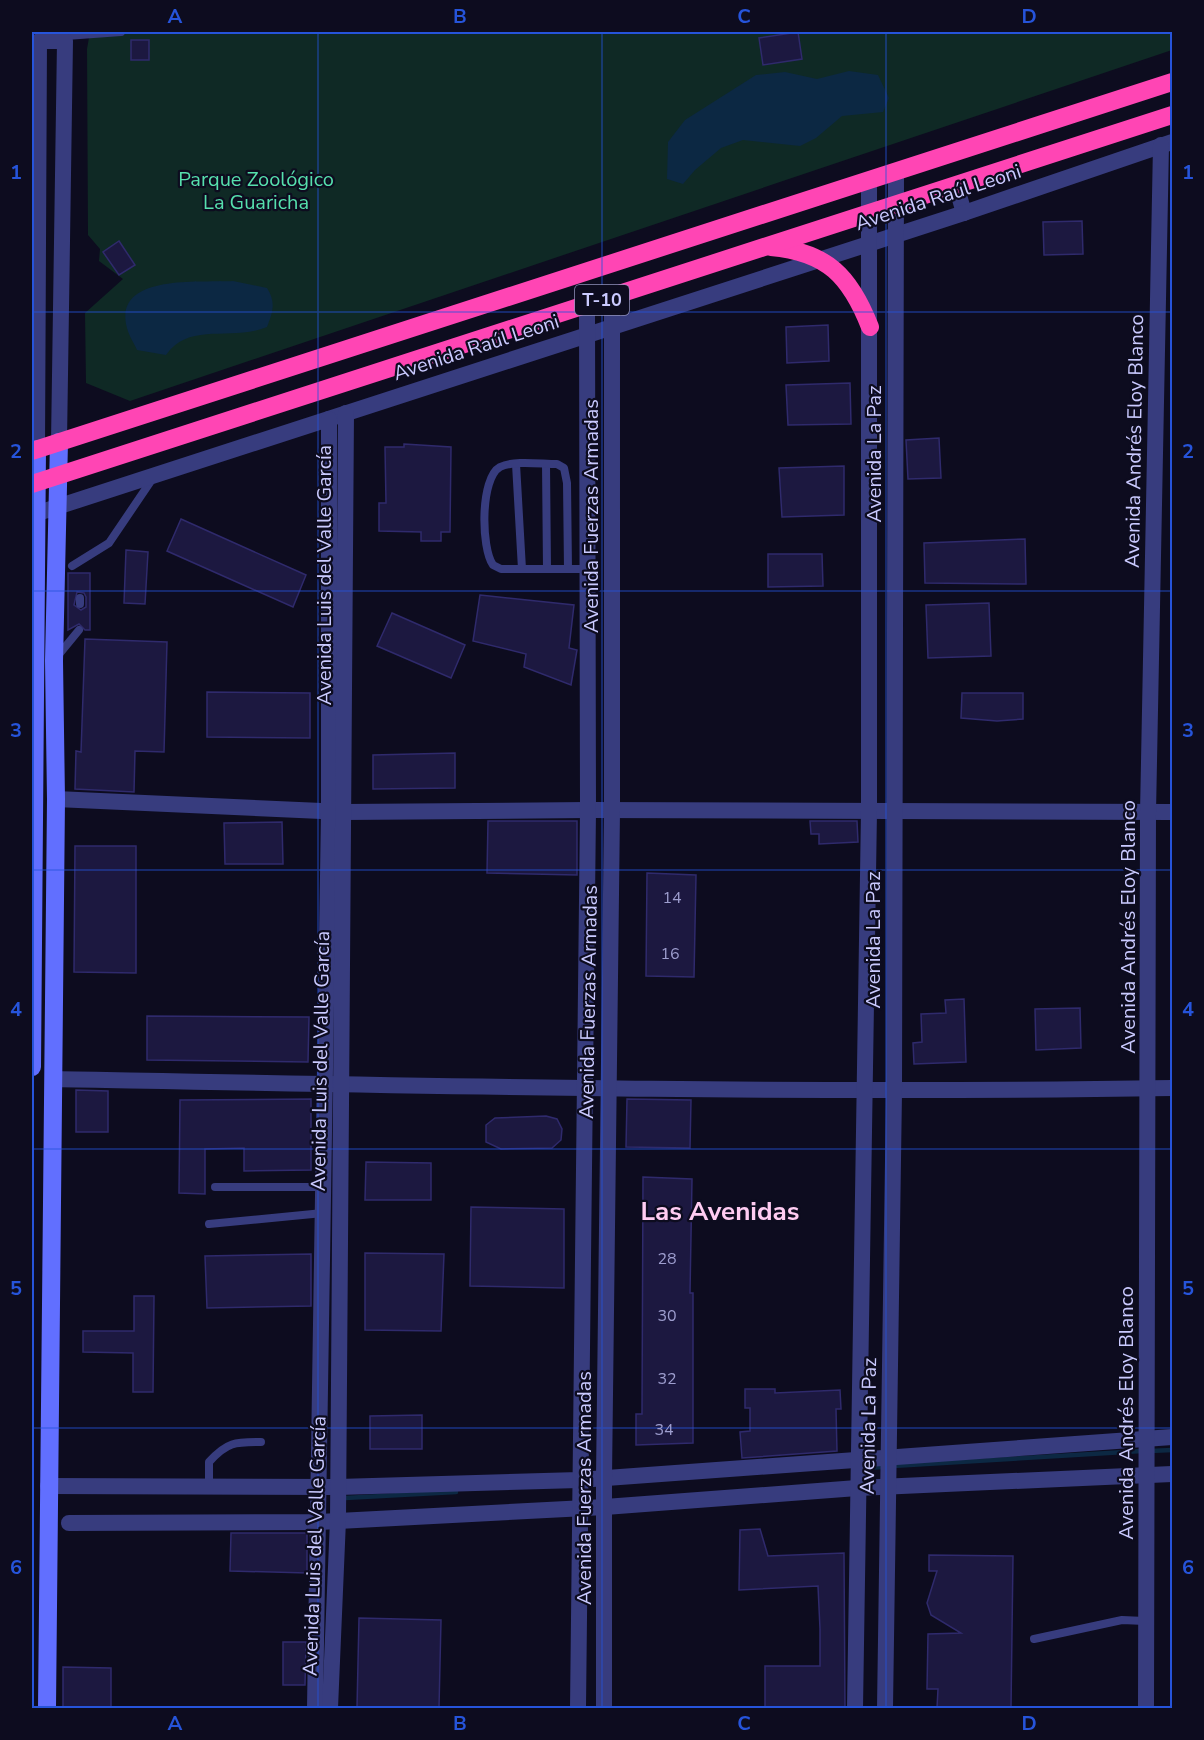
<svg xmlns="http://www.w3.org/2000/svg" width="1204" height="1740" font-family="'Nunito Sans',sans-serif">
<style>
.green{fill:#0f2925}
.water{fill:#0c2843}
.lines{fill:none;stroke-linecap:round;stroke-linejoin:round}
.stream{stroke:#0c2843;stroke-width:4.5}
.building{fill:#1c1840;stroke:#2f2a6c;stroke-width:1.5;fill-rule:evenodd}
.lane{stroke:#373c7e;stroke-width:8}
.street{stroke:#373c7e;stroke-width:16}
.secondary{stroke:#616fff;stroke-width:18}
.highway{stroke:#ff45b4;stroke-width:18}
.grid{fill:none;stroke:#2654da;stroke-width:1.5;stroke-opacity:0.55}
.labels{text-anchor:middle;stroke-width:4.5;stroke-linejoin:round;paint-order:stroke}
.number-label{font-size:16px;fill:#9e9ecf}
.shield{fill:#0d0c1f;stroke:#9191bc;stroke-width:1.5}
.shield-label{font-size:18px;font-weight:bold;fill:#cacaff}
.park-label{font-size:20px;fill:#56dfad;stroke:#0d0c1f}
.street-label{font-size:20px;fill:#cacaff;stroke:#0d0c1f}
.district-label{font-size:26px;font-weight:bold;fill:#ffccf2;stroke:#0d0c1f}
.neatline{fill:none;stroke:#2654da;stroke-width:2}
.grid-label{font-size:20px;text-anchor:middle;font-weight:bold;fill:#2654da}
</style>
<rect width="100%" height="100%" fill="#0d0c1f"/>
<path class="green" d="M90 32H1172V50L130 401 86 383 85 313 123 279 99 261 100 249 88 235 87 49Z"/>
<g class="water">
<path d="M849 71 878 75 889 98 883 112 842 116 816 138 800 146 743 140 721 148 695 170 683 184 667 179 668 142 685 120 756 75 785 72 817 79Z"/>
<path d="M233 281 267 288C276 302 273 312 267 327 230 342 190 321 166 355L137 350C134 343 129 336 127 328 112 273 201 283 233 281Z"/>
</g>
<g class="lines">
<g class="stream">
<path d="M1150 1451 1172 1450"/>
<path d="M893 1466 1142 1451"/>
<path d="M863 1468 884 1467"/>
<path d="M345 1498 456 1492"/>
</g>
</g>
<g class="building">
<path d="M798 32 802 59 763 65 759 38Z"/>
<rect x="131" y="40" width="18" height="20"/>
<path d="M1082 221 1083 254 1044 255 1043 222Z"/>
<path d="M119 241 135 265 119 275 103 252Z"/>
<path d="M828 325 829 361 787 363 786 327Z"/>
<path d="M850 383 851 424 788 425 786 385Z"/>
<path d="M939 438 941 478 908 479 906 440Z"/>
<path d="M404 444 451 447 450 532H441V541H421V532L379 531V503H386L385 447H404Z"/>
<path d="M844 466V515L782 517 779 468Z"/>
<path d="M181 519 306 575 293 607 167 551Z"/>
<path d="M1025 539 1026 584 925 583 924 543Z"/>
<path d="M126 550 148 552 145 604 124 603Z"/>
<path d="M768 554H822L823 586 768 587Z"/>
<path d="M68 573H90V630H85L79 624 68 630ZM77 592 84 593 86 597V607L81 610 74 605Z"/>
<path d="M480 595 574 605 569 648 577 650 571 685 524 667 526 654 473 641Z"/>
<path d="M989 603 991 656 928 658 926 605Z"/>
<path d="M392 613 465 645 451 678 377 646Z"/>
<path d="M85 639 167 642 164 752 135 751 134 792 75 789 76 751 81 752Z"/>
<path d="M207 692 310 693V738L207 737Z"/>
<path d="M962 693H1023V719L997 721 961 718Z"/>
<path d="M455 753V788L373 789V755Z"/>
<path d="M488 821H577V875L487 873Z"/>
<path d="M810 821H857L858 842 819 844V834H811Z"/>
<path d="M282 822 283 864H225L224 823Z"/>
<path d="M75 846H136V973L74 972Z"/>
<path d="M647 873 696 875 694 977 646 976Z"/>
<path d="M964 999 966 1062 914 1064 913 1043 922 1042 921 1014 946 1013 945 1000Z"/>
<path d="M1080 1008 1081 1048 1036 1050 1035 1009Z"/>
<path d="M147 1016 309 1017 308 1062 147 1060Z"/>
<path d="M76 1090 108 1091V1132H76Z"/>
<path d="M311 1099V1170L244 1171V1148L205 1149V1194L179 1193 180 1100Z"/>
<path d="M627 1099 691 1100 690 1148 626 1147Z"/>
<path d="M546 1116 557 1119 562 1129 561 1140 552 1148 501 1149 486 1142V1125L495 1118Z"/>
<path d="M366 1162 431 1163V1200H365Z"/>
<path d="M643 1177 692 1179 690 1293H693V1443L636 1445V1414H642Z"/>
<path d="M471 1207 564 1209V1288L470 1286Z"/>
<path d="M365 1253 444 1254 441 1331 365 1330Z"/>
<path d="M311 1254V1306L207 1308 205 1256Z"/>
<path d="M134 1296H154L153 1392H133V1353L83 1352V1331H134Z"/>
<path d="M745 1389H775V1393L840 1390 841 1409H836L837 1451 742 1458 740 1432 750 1431V1408H745Z"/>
<path d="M422 1415V1449H370V1416Z"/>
<path d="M760 1529 768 1556 844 1553 845 1708H765V1666H820V1629L818 1586 739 1590 740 1530Z"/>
<path d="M231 1533H307V1573L230 1571Z"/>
<path d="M929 1555 1013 1556 1011 1708H937L938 1689H927L928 1634 961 1633 931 1615 927 1603 937 1571H929Z"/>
<path d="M359 1618 441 1620 439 1708H357Z"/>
<path d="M283 1642H306L305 1685H283Z"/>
<path d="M63 1667 111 1668V1708H63Z"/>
</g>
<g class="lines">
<g class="lane">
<path d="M66 36 121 32"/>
<path d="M516 464 522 569"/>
<path d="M546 464 547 569"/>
<path d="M72 566 109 543 153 478"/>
<path d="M568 569 567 483 564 468 557 464C540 464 515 460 500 467 480 478 481 548 493 565L501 569H588"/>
<path d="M80 604V598"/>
<path d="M56 658 79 630"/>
<path d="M215 1187H323"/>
<path d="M209 1224 323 1213"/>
<path d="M209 1485V1462C227 1442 235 1442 261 1442"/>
<path d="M1034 1639 1122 1620 1145 1621"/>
</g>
<g class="street">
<path d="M956 185 964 213"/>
<path d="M37 449 39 41H65L59 442"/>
<path d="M32 515 964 213 1172 142"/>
<path d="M56 799 344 812 588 810 1172 812"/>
<path d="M54 1079C427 1086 799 1094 1172 1088"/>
<path d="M48 1486 338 1487 579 1480 1172 1437"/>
<path d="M69 1523 319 1522 605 1507 857 1488 1172 1474"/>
<path d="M315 1708 329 812V419"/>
<path d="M330 1708 338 1520 346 413"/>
<path d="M578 1708 588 810 587 305"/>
<path d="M604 1708V1478L612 811V296"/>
<path d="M855 1708 869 811V180"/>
<path d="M885 1708 894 1092 896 172"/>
<path d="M1146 1708 1148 813 1161 145"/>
</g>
<g class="secondary">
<path d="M32 1067 37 449"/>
<path d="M47 1708 56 799 54 661 59 442"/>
</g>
<g class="highway">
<path d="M771 247C827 252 850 276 870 327"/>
<path d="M32 451 1172 82"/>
<path d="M32 484 1172 115"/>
</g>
</g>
<path class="grid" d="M318 32V1708M602 32V1708M886 32V1708M32 312H1172M32 591H1172M32 870H1172M32 1149H1172M32 1428H1172"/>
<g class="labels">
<g class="number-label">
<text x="672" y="903">14</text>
<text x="670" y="959">16</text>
<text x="667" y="1264">28</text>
<text x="667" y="1321">30</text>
<text x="667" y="1384">32</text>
<text x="664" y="1435">34</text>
</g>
<rect class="shield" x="575" y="285" width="54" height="30" rx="4.5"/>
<g class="shield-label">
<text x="602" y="306">T-10</text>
</g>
<g class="park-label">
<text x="256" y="186">Parque Zoológico<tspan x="256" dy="23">La Guaricha</tspan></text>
</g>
<g class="street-label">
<text transform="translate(938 197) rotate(-18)" y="7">Avenida Raúl Leoni</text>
<text transform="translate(476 347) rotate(-18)" y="7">Avenida Raúl Leoni</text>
<text transform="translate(1134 441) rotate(-89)" y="7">Avenida Andrés Eloy Blanco</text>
<text transform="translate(874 454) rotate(-90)" y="7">Avenida La Paz</text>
<text transform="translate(591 516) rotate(-90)" y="7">Avenida Fuerzas Armadas</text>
<text transform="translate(324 575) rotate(-90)" y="7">Avenida Luis del Valle García</text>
<text transform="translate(1128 927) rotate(-90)" y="7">Avenida Andrés Eloy Blanco</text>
<text transform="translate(873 940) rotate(-90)" y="7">Avenida La Paz</text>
<text transform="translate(588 1002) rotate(-89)" y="7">Avenida Fuerzas Armadas</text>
<text transform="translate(320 1061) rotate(-89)" y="7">Avenida Luis del Valle García</text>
<text transform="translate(1126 1413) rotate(-90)" y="7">Avenida Andrés Eloy Blanco</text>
<text transform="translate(868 1426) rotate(-89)" y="7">Avenida La Paz</text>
<text transform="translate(584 1488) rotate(-90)" y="7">Avenida Fuerzas Armadas</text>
<text transform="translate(314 1546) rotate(-88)" y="7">Avenida Luis del Valle García</text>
</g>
<g class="district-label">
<text x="720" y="1220">Las Avenidas</text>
</g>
</g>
<rect width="1204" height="1740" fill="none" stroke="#0d0c1f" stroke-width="66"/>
<rect x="33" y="33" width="1138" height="1674" class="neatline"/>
<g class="grid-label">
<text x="175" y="23">A</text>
<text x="460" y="23">B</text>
<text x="744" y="23">C</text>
<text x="1029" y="23">D</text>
<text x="16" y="179">1</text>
<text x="1188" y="179">1</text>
<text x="16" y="458">2</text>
<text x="1188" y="458">2</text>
<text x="16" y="737">3</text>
<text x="1188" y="737">3</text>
<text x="16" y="1016">4</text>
<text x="1188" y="1016">4</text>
<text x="16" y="1295">5</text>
<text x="1188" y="1295">5</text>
<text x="16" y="1574">6</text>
<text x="1188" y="1574">6</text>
<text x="175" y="1730">A</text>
<text x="460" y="1730">B</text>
<text x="744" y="1730">C</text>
<text x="1029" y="1730">D</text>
</g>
</svg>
